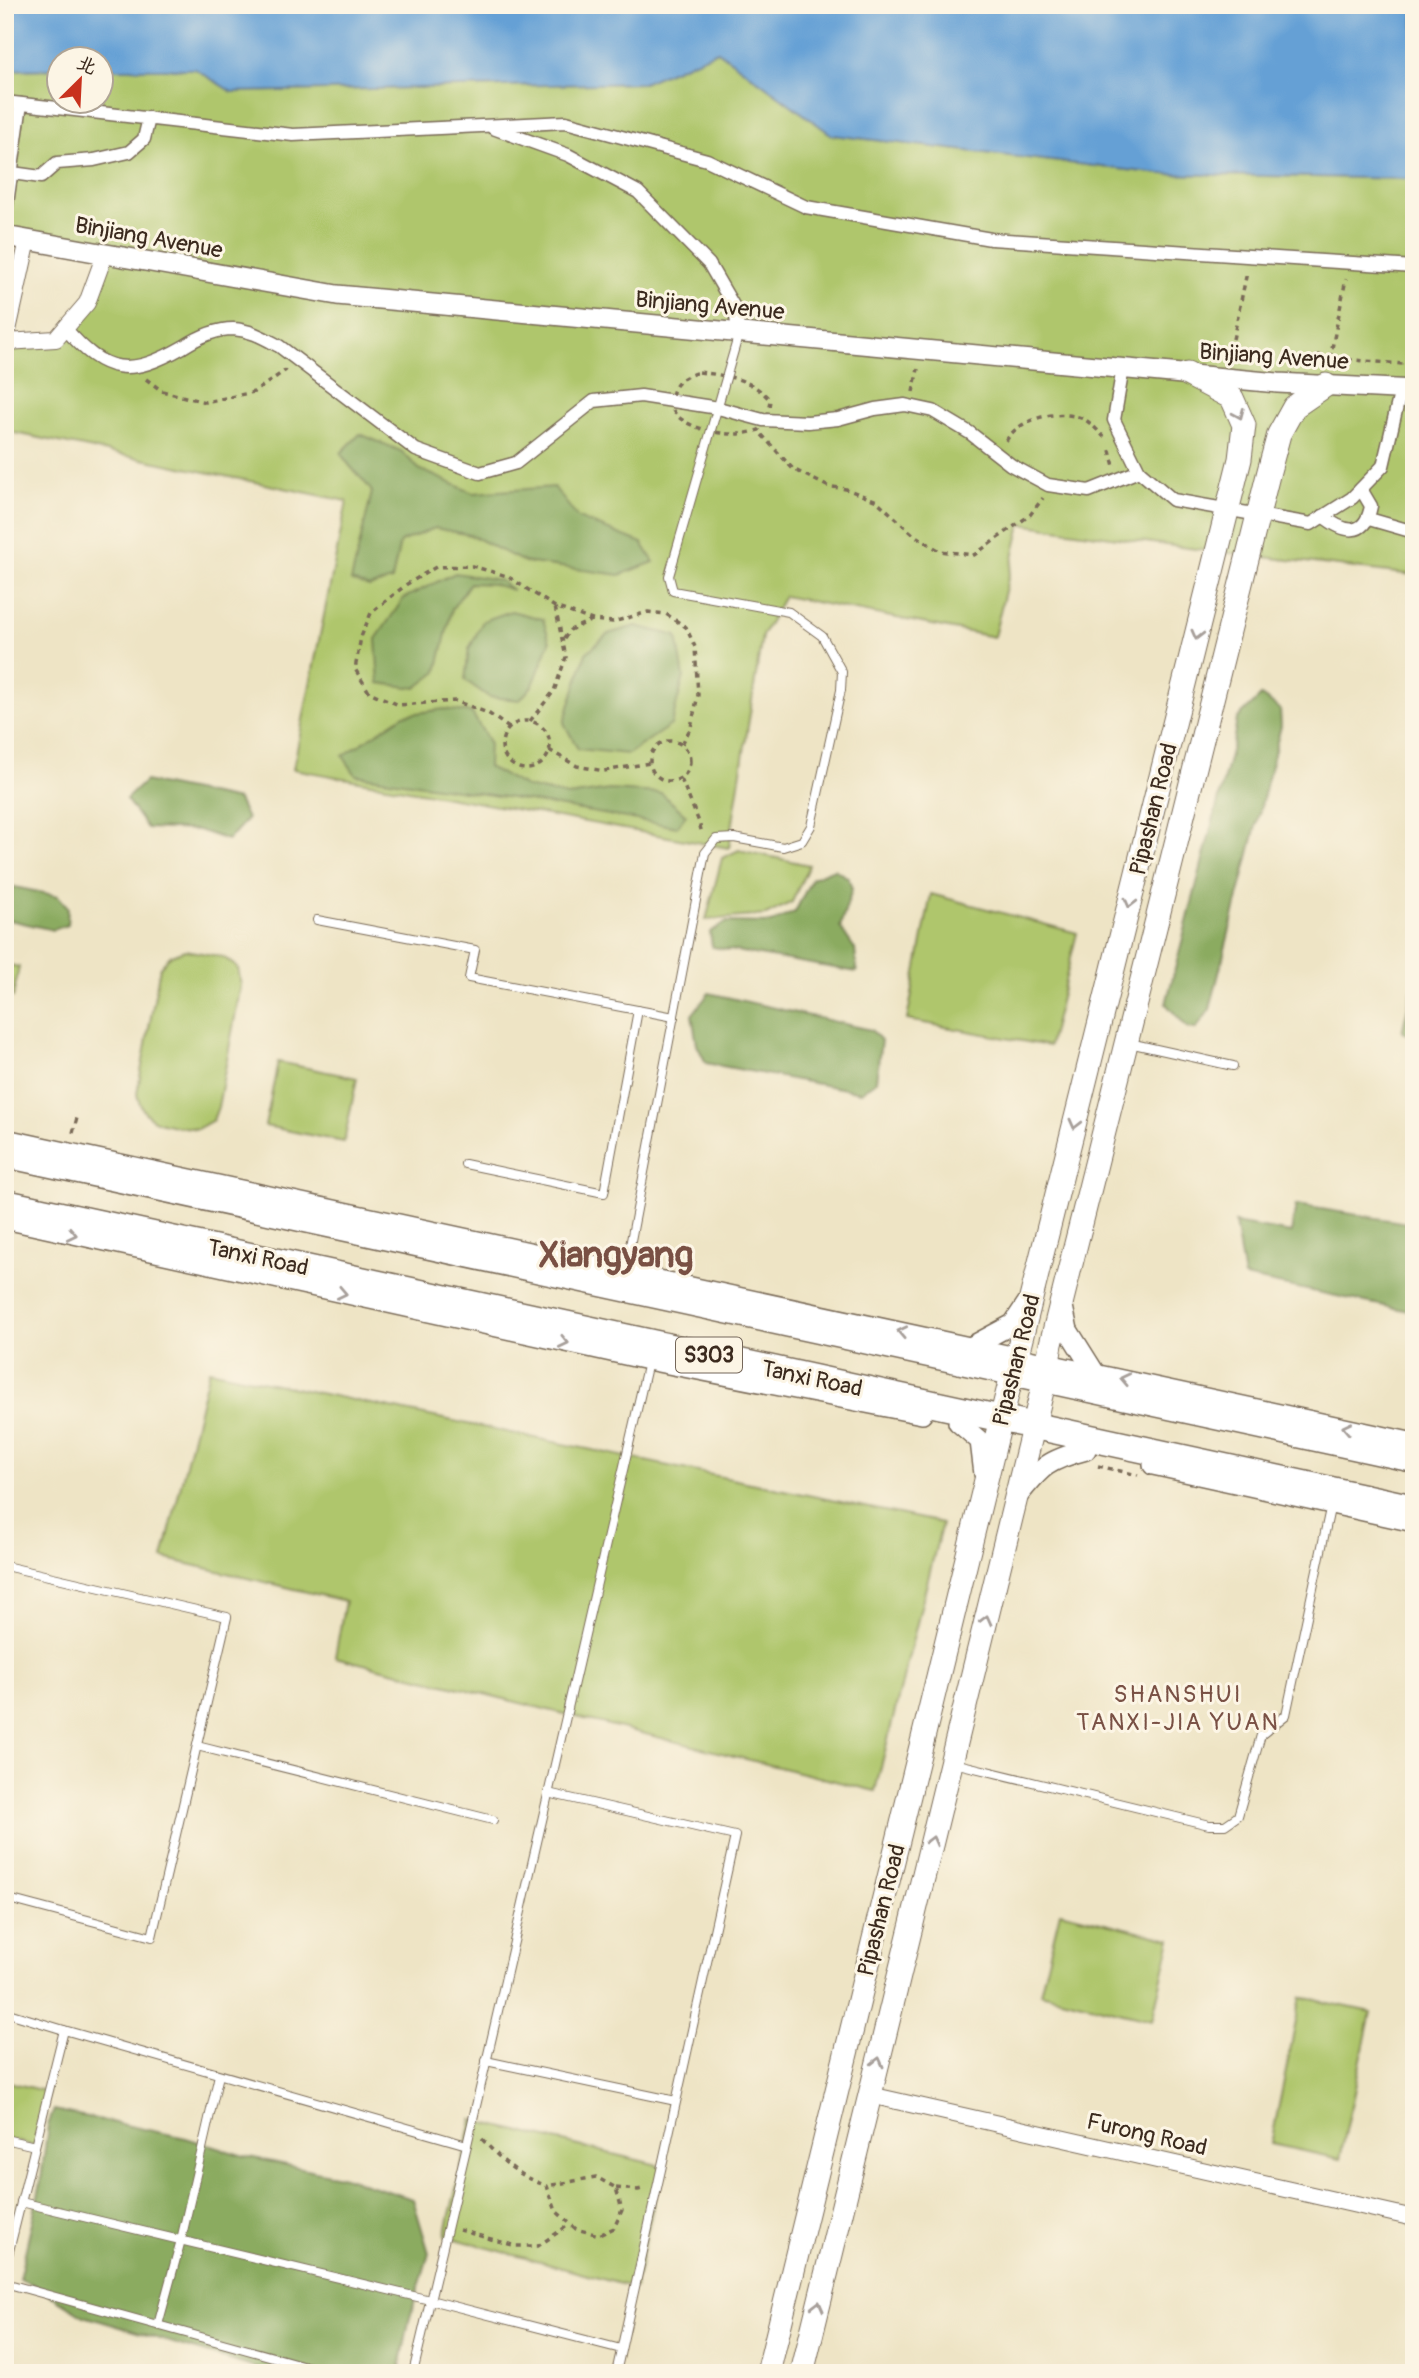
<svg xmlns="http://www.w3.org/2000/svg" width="1419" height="2378" font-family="Pangolin,'LXGW WenKai TC',sans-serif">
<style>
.green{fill:#afc66c;stroke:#757845;stroke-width:2}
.forest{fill:#8bab60;stroke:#636a3f;stroke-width:2}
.water{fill:#65a0d5;stroke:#50657a;stroke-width:2}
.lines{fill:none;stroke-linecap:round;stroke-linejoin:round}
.service-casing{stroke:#7a6b58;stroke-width:10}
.pedestrian-casing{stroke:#7a6b58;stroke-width:15}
.minor-casing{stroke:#7a6b58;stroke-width:18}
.tertiary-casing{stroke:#7a6b58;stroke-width:22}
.secondary-casing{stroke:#7a6b58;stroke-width:25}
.primary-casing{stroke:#7a6b58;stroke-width:29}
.path{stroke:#7a6b58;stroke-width:3.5;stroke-dasharray:5 5;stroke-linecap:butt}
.service{stroke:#fff;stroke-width:8}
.pedestrian{stroke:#fff;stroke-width:12}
.minor{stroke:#fff;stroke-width:16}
.tertiary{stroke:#fff;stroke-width:19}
.secondary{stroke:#fff;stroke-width:23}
.primary{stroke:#fff;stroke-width:26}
.oneway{stroke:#a79f9a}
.labels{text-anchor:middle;stroke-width:6;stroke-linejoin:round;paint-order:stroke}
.shield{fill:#fcf5e5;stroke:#75675a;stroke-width:2}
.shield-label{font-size:21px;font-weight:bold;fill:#3b2a1e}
.street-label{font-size:23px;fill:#3b2a1e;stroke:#fcf5e5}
.neighbourhood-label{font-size:24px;letter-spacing:2px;fill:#795044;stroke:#fcf5e5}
.town-label{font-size:37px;font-weight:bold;fill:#795044;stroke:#fcf5e5}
</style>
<rect width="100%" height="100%" fill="#fcf5e5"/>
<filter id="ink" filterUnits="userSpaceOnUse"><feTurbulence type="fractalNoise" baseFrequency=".0143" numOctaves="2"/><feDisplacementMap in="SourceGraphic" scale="14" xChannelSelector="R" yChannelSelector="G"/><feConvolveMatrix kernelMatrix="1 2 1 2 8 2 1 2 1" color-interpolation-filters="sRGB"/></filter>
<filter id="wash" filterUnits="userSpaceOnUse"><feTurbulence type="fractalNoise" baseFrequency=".00686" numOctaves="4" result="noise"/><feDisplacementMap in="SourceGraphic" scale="28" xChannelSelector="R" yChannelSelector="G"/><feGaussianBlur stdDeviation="1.57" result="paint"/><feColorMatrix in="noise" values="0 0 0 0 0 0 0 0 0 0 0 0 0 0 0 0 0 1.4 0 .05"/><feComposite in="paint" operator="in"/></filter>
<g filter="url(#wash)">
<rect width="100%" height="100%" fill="#eee4c5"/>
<g class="green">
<path d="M718 51 832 135 1161 174 1414 179V575L1180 547 1021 524 994 637 784 596 762 636 729 848 293 769 347 501 5 431V344L56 339 87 303 105 254 5 236V70L59 69 60 102H102V69H195L232 92 643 83Z"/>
<path d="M739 850 809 865 792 902 766 915 706 920 722 858Z"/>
<path d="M931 894 1077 933 1049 1046 907 1020Z"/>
<path d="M185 950 223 957 238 968 241 985 218 1107 213 1120 197 1129C168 1124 144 1127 137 1094L160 967 171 955Z"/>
<path d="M5 964 19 967 13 997 5 995Z"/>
<path d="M278 1062 357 1078 344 1142 265 1126Z"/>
<path d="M209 1370 942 1523 875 1791 335 1657 345 1601 163 1558Z"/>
<path d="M1060 1912 1171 1939 1152 2020 1040 1993Z"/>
<path d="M1301 1997 1371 2012 1340 2159 1271 2144Z"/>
<path d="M5 2081 48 2092 35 2146 5 2139Z"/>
<path d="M472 2120 662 2166 635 2288 445 2236Z"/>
</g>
<g class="forest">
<path d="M360 434 401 451 419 469 473 493 554 487 578 518 642 543 654 562 620 575 524 562 470 535 435 528 400 542 392 580 369 587 351 581 372 492C362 476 349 469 341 453Z"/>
<path d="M455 573 499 580 513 590 493 584 470 583 452 609 437 672 416 688 379 683 376 639 404 598Z"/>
<path d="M511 611 543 619 550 642 533 685 520 700 489 697 465 680 469 649 483 621Z"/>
<path d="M636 626 677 636 684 677 671 725 628 754 578 749 564 723 586 653 608 634Z"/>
<path d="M1261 696 1280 709 1281 726 1210 1009 1196 1029 1188 1028 1166 1004 1233 743 1237 719Z"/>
<path d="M444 709 472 713 489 742 488 767 526 787 568 796 609 790 661 793 686 815 677 827 511 798 356 775 343 756 404 715Z"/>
<path d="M145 781 238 800 247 819 228 840 198 830 147 828 126 799Z"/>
<path d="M834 869 848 878 852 889 840 927 855 949 857 972 712 947 710 932 727 922 771 923 795 912 812 878Z"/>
<path d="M5 885 58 896 68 907 67 925 53 930 5 919Z"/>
<path d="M1414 982V1037L1402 1032Z"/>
<path d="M709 993 871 1030 881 1040 876 1081 861 1092 706 1063 697 1045 692 1015Z"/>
<path d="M1296 1205 1414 1224V1312L1244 1277 1235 1223 1291 1233Z"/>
<path d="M54 2110 186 2138 244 2156 344 2177 413 2199 429 2253 409 2321 399 2373H272L84 2316 32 2284 19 2279 40 2187 48 2125Z"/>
</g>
<path class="water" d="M5 5H1414V179L1161 174 832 135 718 51 643 83 232 92 195 69H102V60H60L59 69 5 70Z"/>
</g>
<g filter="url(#ink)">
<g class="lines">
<g class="service-casing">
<g id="service">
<path d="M317 920 475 950 469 978 674 1017"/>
<path d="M1129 1043 1233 1066"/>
<path d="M465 1164 604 1193 638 1010"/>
<path d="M625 1272 705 853 716 839 734 838 783 847 802 841 811 826 841 690 842 672 822 636 789 612 673 591 669 576 739 333"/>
<path d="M5 1566 227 1617 152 1937 5 1898"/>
<path d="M197 1746 493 1820"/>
<path d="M954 1763 1209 1825H1225L1238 1816 1261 1735 1286 1715 1331 1504"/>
<path d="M548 1793 735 1836 616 2373"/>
<path d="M5 2012 64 2030"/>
<path d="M486 2061 676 2101"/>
<path d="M5 2139 35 2146"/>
<path d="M21 2202 430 2300 621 2349"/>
<path d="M5 2267 64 2030 467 2145 648 1362"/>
<path d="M5 2283 331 2373"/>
<path d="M158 2325 181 2240 219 2075"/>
<path d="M413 2373 467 2145"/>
</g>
</g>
<g class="pedestrian-casing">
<g id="pedestrian">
<path d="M5 102 293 135 566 122 707 160 806 207 991 239 1414 267"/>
<path d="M493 128 568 155 638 192 709 264 734 307 739 333"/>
<path d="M5 172 41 177 57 163 94 160 129 152 144 139 149 118"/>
<path d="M5 218 21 104"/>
<path d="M65 328C105 375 130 377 183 347 197 338 216 329 233 329 251 330 264 338 279 346L416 450 480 473 516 463 594 401 641 396 718 408 763 420 808 422 838 419 875 409 905 405 933 411 970 433 1011 465 1048 485 1089 491 1139 471"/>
<path d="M1123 368 1114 420 1139 471 1173 500 1311 524 1352 498 1383 466 1401 389"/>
<path d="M1323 516C1344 533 1365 538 1371 506L1361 489"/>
<path d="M1369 519 1414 532"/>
</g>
</g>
<g class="minor-casing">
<g id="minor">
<path d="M6 342 56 339 87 303 105 254"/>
<path d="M5 344 28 240"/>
<path d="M870 2095 1414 2218"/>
</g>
</g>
<g class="tertiary-casing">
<g id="tertiary">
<path d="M5 236 337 295 1278 383 1414 390"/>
<path d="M5 1139 1414 1443"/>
<path d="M5 1219 648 1360 922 1414"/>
<path d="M1062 1302 1068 1330 1095 1373"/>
<path d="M972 1346 1013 1324 1027 1303"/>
<path d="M958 1422 980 1441 984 1474"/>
<path d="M1153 1465 1414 1522"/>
<path d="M1018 1496C1042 1466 1048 1460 1086 1450"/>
</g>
</g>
<g class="secondary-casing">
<g id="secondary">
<path d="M768 2373 998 1431 1240 459 1244 425 1232 398 1187 374"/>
<path d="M802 2373 1045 1379 1051 1344 1269 471 1279 434 1294 407 1326 385"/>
</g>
</g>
<g class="primary-casing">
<g id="primary">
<path d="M5 1154 1414 1459"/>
<path d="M5 1203 1414 1508"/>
</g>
</g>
<g class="path">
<path d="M1231 349 1247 272"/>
<path d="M1318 355 1330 358 1414 365"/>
<path d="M1330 358 1346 279"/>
<path d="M699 372C727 376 751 378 770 400L767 421 759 430C752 432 744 434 737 434 717 435 662 424 672 395 676 380 686 376 699 372Z"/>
<path d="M146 379 162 391 205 402 254 392 286 370"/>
<path d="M913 392 918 369"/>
<path d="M762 435 793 469 827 486 846 489 877 501 914 535 940 551 974 555 1030 515 1043 498"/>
<path d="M1006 441C1019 417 1064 407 1087 421 1093 425 1099 432 1104 437"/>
<path d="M1110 450 1114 466"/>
<path d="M564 639 570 630 592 620"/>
<path d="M530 721 554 691 566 657 555 607"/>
<circle cx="526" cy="745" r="24"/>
<path d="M509 728 488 713 455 701 399 705 369 692 355 669 361 637 371 613 407 584 436 567 472 566 507 576 555 607 592 620 613 622 648 612 666 614 686 627 695 647 698 695 691 727 682 744"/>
<circle cx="670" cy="761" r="20"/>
<path d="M549 750 577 766 604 771 650 763"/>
<path d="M681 779 699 822 702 834"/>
<path d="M73 1133 78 1114"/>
<path d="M1098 1466 1138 1475"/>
<path d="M482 2139C503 2162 517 2175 547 2186L556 2211 576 2229 599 2235 614 2228 622 2210 616 2188 596 2177 547 2186"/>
<path d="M616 2188 638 2190 645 2188"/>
<path d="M459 2230 516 2246H538L570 2224"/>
</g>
<use href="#service" class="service"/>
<use href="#pedestrian" class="pedestrian"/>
<use href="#minor" class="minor"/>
<use href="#tertiary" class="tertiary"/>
<use href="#secondary" class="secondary"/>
<use href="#primary" class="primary"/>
</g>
<defs><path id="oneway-chevron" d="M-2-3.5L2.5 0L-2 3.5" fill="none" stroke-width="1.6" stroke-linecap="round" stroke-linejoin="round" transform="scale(1.75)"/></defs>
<g class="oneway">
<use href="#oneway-chevron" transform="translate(1239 414) rotate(67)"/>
<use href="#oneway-chevron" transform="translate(1197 635) rotate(104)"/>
<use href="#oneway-chevron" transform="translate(1130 903) rotate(104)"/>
<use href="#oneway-chevron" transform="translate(1075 1124) rotate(104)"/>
<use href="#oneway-chevron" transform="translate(72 1234) rotate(12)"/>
<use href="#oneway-chevron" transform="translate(342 1293) rotate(12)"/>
<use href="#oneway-chevron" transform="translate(902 1332) rotate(-168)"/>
<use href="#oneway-chevron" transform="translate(564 1342) rotate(12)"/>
<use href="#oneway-chevron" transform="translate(1125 1379) rotate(-168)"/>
<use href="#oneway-chevron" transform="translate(1347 1428) rotate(-168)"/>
<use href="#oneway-chevron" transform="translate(986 1620) rotate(-76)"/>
<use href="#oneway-chevron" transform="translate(932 1841) rotate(-76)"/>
<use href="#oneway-chevron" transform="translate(878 2062) rotate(-76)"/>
<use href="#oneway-chevron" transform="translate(818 2306) rotate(-76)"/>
</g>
</g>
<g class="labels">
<rect class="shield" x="676" y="1337.5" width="66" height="35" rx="5"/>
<g class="shield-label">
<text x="709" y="1362">S303</text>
</g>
<g class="street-label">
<text transform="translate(149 237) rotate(10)" y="8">Binjiang Avenue</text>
<text transform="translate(710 305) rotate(5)" y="8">Binjiang Avenue</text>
<text transform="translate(1274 356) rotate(4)" y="8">Binjiang Avenue</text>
<text transform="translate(1153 809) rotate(-76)" y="8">Pipashan Road</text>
<text transform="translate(258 1257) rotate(12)" y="8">Tanxi Road</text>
<text transform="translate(1016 1360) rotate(-76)" y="8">Pipashan Road</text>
<text transform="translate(812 1378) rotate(12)" y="8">Tanxi Road</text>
<text transform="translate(881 1910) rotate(-76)" y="8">Pipashan Road</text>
<text transform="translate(1147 2134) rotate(13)" y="8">Furong Road</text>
</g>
<g class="neighbourhood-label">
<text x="1178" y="1702">SHANSHUI<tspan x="1178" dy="28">TANXI-JIA YUAN</tspan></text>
</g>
<g class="town-label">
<text x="616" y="1267">Xiangyang</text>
</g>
</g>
<rect width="1419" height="2378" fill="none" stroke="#fcf5e5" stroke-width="28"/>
<g transform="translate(80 80) rotate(24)"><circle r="33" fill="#fcf5e5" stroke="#afa495" stroke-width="2"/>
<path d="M0-5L12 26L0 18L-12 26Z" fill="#c8321e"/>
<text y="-10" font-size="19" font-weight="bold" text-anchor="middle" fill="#3b2a1e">北</text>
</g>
</svg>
